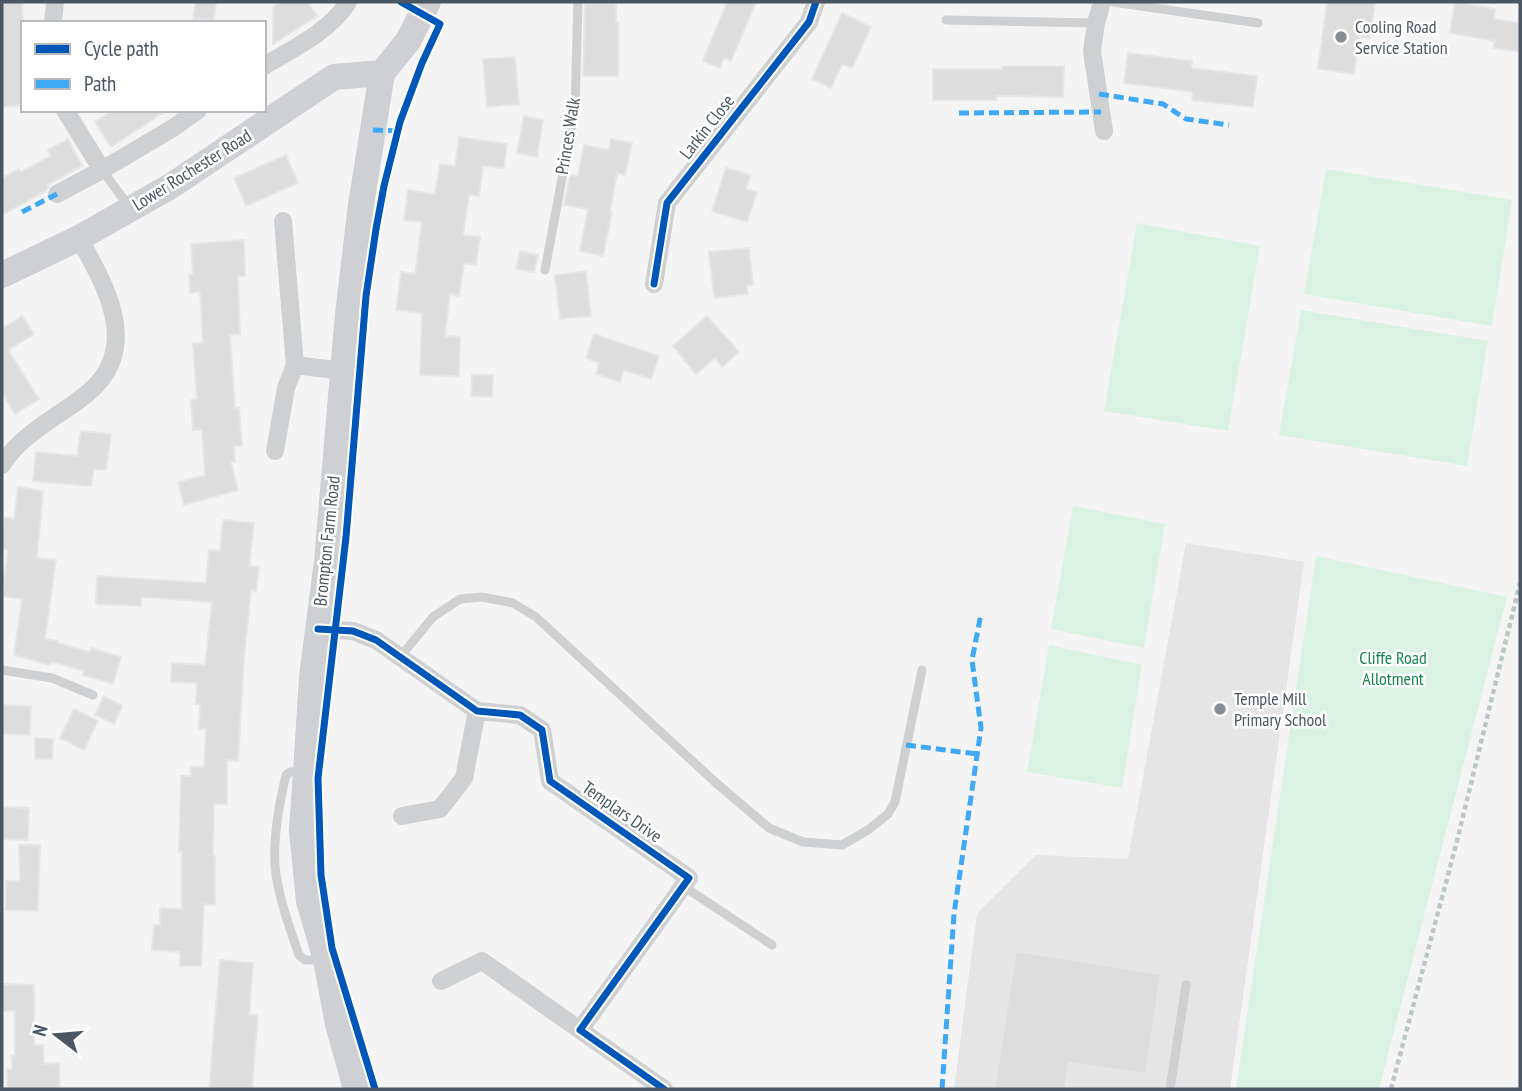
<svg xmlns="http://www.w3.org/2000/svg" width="1522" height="1091" font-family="'PT Sans Narrow',sans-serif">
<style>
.education{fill:#e6e5e6}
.green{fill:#d9f2e3}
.building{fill:#ddddde;stroke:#e5e6e7;stroke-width:2}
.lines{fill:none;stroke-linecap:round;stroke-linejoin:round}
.path{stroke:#bcc7c4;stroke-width:4.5;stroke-dasharray:5 3.5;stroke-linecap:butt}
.lane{stroke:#ced0d2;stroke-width:9}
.street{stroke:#ced0d2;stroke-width:18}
.secondary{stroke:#ced0d4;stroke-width:26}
.quiet{stroke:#3fa9f5;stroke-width:5;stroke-dasharray:10 5;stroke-linecap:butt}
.cycleway-casing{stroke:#fff;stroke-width:11}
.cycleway{stroke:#0057b8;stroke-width:7}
.poi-dot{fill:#868d94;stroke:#fff;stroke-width:2.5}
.labels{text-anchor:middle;stroke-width:5;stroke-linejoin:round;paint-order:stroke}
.poi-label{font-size:18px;fill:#4a5661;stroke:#fff;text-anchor:start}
.street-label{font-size:18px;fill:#4a5661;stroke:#fff}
.park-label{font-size:18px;fill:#17864f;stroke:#fff}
</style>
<rect width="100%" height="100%" fill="#f4f4f4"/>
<path class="education" d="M1186 543 1304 562 1230 1089H954L977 913 1036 855 1128 859Z"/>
<g class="green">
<path d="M1326 169 1512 200 1492 326 1304 294Z"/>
<path d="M1137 223 1260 246 1228 431 1104 411Z"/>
<path d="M1301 310 1488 341 1467 466 1279 435Z"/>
<path d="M1073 506 1165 524 1144 648 1051 629Z"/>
<path d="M1316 556 1507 597 1379 1089H1236Z"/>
<path d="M1049 645 1142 665 1122 788 1027 772Z"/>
</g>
<g class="building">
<path d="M2 2H22L23 23V105L2 107Z"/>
<path d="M195 2H216L214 20 193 19Z"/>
<path d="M281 2H308L317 16 273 44V7Z"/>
<path d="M727 2H756L731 61 724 58 720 68 703 61Z"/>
<path d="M1327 2H1375L1370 38 1359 37 1354 74 1318 69Z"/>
<path d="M1455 2 1495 9 1494 19 1520 23V52L1494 48 1495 41 1450 33Z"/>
<path d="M585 4H616V22H618V76H583Z"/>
<path d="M842 13 871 27 852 68 842 64 831 88 812 79Z"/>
<path d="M1128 53 1192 61 1191 68 1257 76 1253 107 1192 100 1193 92 1124 83Z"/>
<path d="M515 57 519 104 487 107 483 59Z"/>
<path d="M1002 66H1064L1063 97 996 96V100H933V69H1002Z"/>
<path d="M113 110H167L111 147 95 122Z"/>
<path d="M524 116 543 120 537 157 517 153Z"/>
<path d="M459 137 507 144 504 168 483 166 479 196 469 195 463 235 480 237 476 265 464 263 459 296 450 294 445 336 460 337 459 376 420 375 422 313 396 310 401 272 415 274 422 222 404 220 408 190 435 194 440 164 455 166Z"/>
<path d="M68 139 82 166 47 185 48 187 46 191 2 215V178L19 169 21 172 51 156 47 150Z"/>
<path d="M611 139 632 143 625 175 617 173 610 212H612L603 256 580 251 588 209 564 205 570 175 578 176 584 145 609 150Z"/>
<path d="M286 155 298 183 246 206 234 178Z"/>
<path d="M726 168 751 175 746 189 757 192 747 222 712 211Z"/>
<path d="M244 240 245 276H238L240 334 230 335 235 408H239L242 446H234L235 462H231L238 490 184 505 178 482 205 475 202 430H193L191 400 197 399 193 344 203 343 200 292 190 293 189 275 193 274 191 244Z"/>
<path d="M749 248 753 285H747L748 294 714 298 709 252Z"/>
<path d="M520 251 538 255 534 272 516 269Z"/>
<path d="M586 271 591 316 560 319 555 275Z"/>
<path d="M22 316 34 334 8 350 39 399 15 414 2 393V329Z"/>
<path d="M707 316 739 352 722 367 715 358 696 374 673 346Z"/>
<path d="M594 334 659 356 651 379 624 370 620 382 596 374 599 363 586 358Z"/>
<path d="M472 375H493L492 397 471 396Z"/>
<path d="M81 431 111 434 106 470 94 469 91 486 33 481 36 452 77 456Z"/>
<path d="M18 487 43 491 37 558 56 560 45 639 58 641V643L90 652 91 648 121 657 113 684 83 675 84 671 53 662 49 665 14 655 22 599 2 596 8 550 2 549V537L4 517 14 519Z"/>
<path d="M223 520 254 523 249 566 259 567 256 591 251 590 244 659 238 761 227 760V804H214L213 856H215V905L204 904 201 966H180V952L152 950 154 925H160V908L182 909V852H179L181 776H191V767H204L206 729H199L200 704H196L197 683 171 682 172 663 205 665 212 602 141 597V606L96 604 97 576 206 583 209 550 220 551Z"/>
<path d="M104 696 122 706 114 724 95 715Z"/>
<path d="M2 705 31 706 30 735 2 734Z"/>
<path d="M74 709 98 721 84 750 60 738Z"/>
<path d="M35 738 53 739 52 759H35Z"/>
<path d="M2 807 29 808 28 840 2 839Z"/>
<path d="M19 845H40L38 911 6 910V881H20Z"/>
<path d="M1016 951 1161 974 1146 1074 1069 1063 1065 1089H994Z"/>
<path d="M220 960 253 963 249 1015H258L252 1089H209Z"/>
<path d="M2 984 34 985V1045H43L44 1064 59 1063 60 1089H7V1069H12V1056H15V1011H2Z"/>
</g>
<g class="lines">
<path class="path" d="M1391 1089 1456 845 1520 583"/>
<g class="lane">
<path d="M1113 2 1258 23"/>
<path d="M946 20 1096 23"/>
<path d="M102 170 128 205"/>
<path d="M545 270 575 109 578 2"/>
<path d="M400 657 433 617 460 599 482 597 513 603 536 617 715 782 769 828 803 842 842 845 868 830 888 814 895 802 922 670"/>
<path d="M2 670 52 678 93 695"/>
<path d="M304 772H290L286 775C279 804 273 836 275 866 278 896 289 926 299 955L305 960H324"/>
<path d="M683 886 772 945"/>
<path d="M1170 1089 1186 985"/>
</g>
<g class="street">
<path d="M1102 2 1096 23 1092 51 1104 131"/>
<path d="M53 23 55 2"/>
<path d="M264 66C291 50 333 29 348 2"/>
<path d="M102 170 173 128 198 110"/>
<path d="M57 194 102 170 65 110"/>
<path d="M283 221 295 365 343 371"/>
<path d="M654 284 667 203 809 22 816 2"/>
<path d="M275 451 286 388 295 365"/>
<path d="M2 465C15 443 36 430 57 415 72 405 88 395 99 382 137 337 102 280 79 238"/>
<path d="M318 629 353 631 376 640 477 711 520 715 542 730 550 781 689 878 580 1030 664 1089"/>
<path d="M402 816 440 809 464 778 477 711"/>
<path d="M441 981 482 961 580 1030"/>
</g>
<g class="secondary">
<path d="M2 275 79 238 171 186 334 77 382 73"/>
<path d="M356 1089 338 1024 326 960 309 901 302 831 306 772 312 677 327 561 348 314 361 205 382 73 408 41 428 2"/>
</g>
<g class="quiet">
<path d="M1099 94 1163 104 1186 119 1229 125"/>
<path d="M959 113 1101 112"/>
<path d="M373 130 398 131"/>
<path d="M22 212 57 194"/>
<path d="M906 745 977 754"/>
<path d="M942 1089 954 914 981 728 972 660 981 614"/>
</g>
<g class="cycleway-casing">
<g id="cycleway">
<path d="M654 284 667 203 809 22 816 2"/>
<path d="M318 629 353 631 376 640 477 711 520 715 542 730 550 781 689 878 580 1030 664 1089"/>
<path d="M375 1089 332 948 321 875 318 778 346 537 366 296 376 229 384 186 400 122 422 63 440 24 401 2"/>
</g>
</g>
<use href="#cycleway" class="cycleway"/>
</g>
<g class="poi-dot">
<circle cx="1341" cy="37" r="7"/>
<circle cx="1220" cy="709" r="7"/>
</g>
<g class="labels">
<g class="poi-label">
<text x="1355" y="33">Cooling Road<tspan x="1355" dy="21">Service Station</tspan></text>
<text x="1234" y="705">Temple Mill<tspan x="1234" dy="21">Primary School</tspan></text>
</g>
<g class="street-label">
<text transform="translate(707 127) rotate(-52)" y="6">Larkin Close</text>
<text transform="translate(568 136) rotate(-81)" y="6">Princes Walk</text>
<text transform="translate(192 170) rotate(-32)" y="6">Lower Rochester Road</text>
<text transform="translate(327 541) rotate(-84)" y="6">Brompton Farm Road</text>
<text transform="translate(622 812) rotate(35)" y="6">Templars Drive</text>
</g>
<g class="park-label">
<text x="1393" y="664">Cliffe Road<tspan x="1393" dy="21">Allotment</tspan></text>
</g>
</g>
<rect width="1522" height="1091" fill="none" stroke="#4a5661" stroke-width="7"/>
<rect x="21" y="21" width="245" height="91" fill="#ffffff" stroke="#b7bbc0" stroke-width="2"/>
<rect x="35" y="44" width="35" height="10" fill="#0057b8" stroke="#b7bbc0" stroke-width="2"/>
<text x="84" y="56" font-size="21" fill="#4a5661">Cycle path</text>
<rect x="35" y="79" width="35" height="10" fill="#3fa9f5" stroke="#b7bbc0" stroke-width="2"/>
<text x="84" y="91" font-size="21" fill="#4a5661">Path</text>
<g transform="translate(56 1035) rotate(286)" stroke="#ffffff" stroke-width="5" paint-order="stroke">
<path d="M0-5L12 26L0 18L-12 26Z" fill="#4a5661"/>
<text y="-10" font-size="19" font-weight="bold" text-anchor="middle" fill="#4a5661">N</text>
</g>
</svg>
